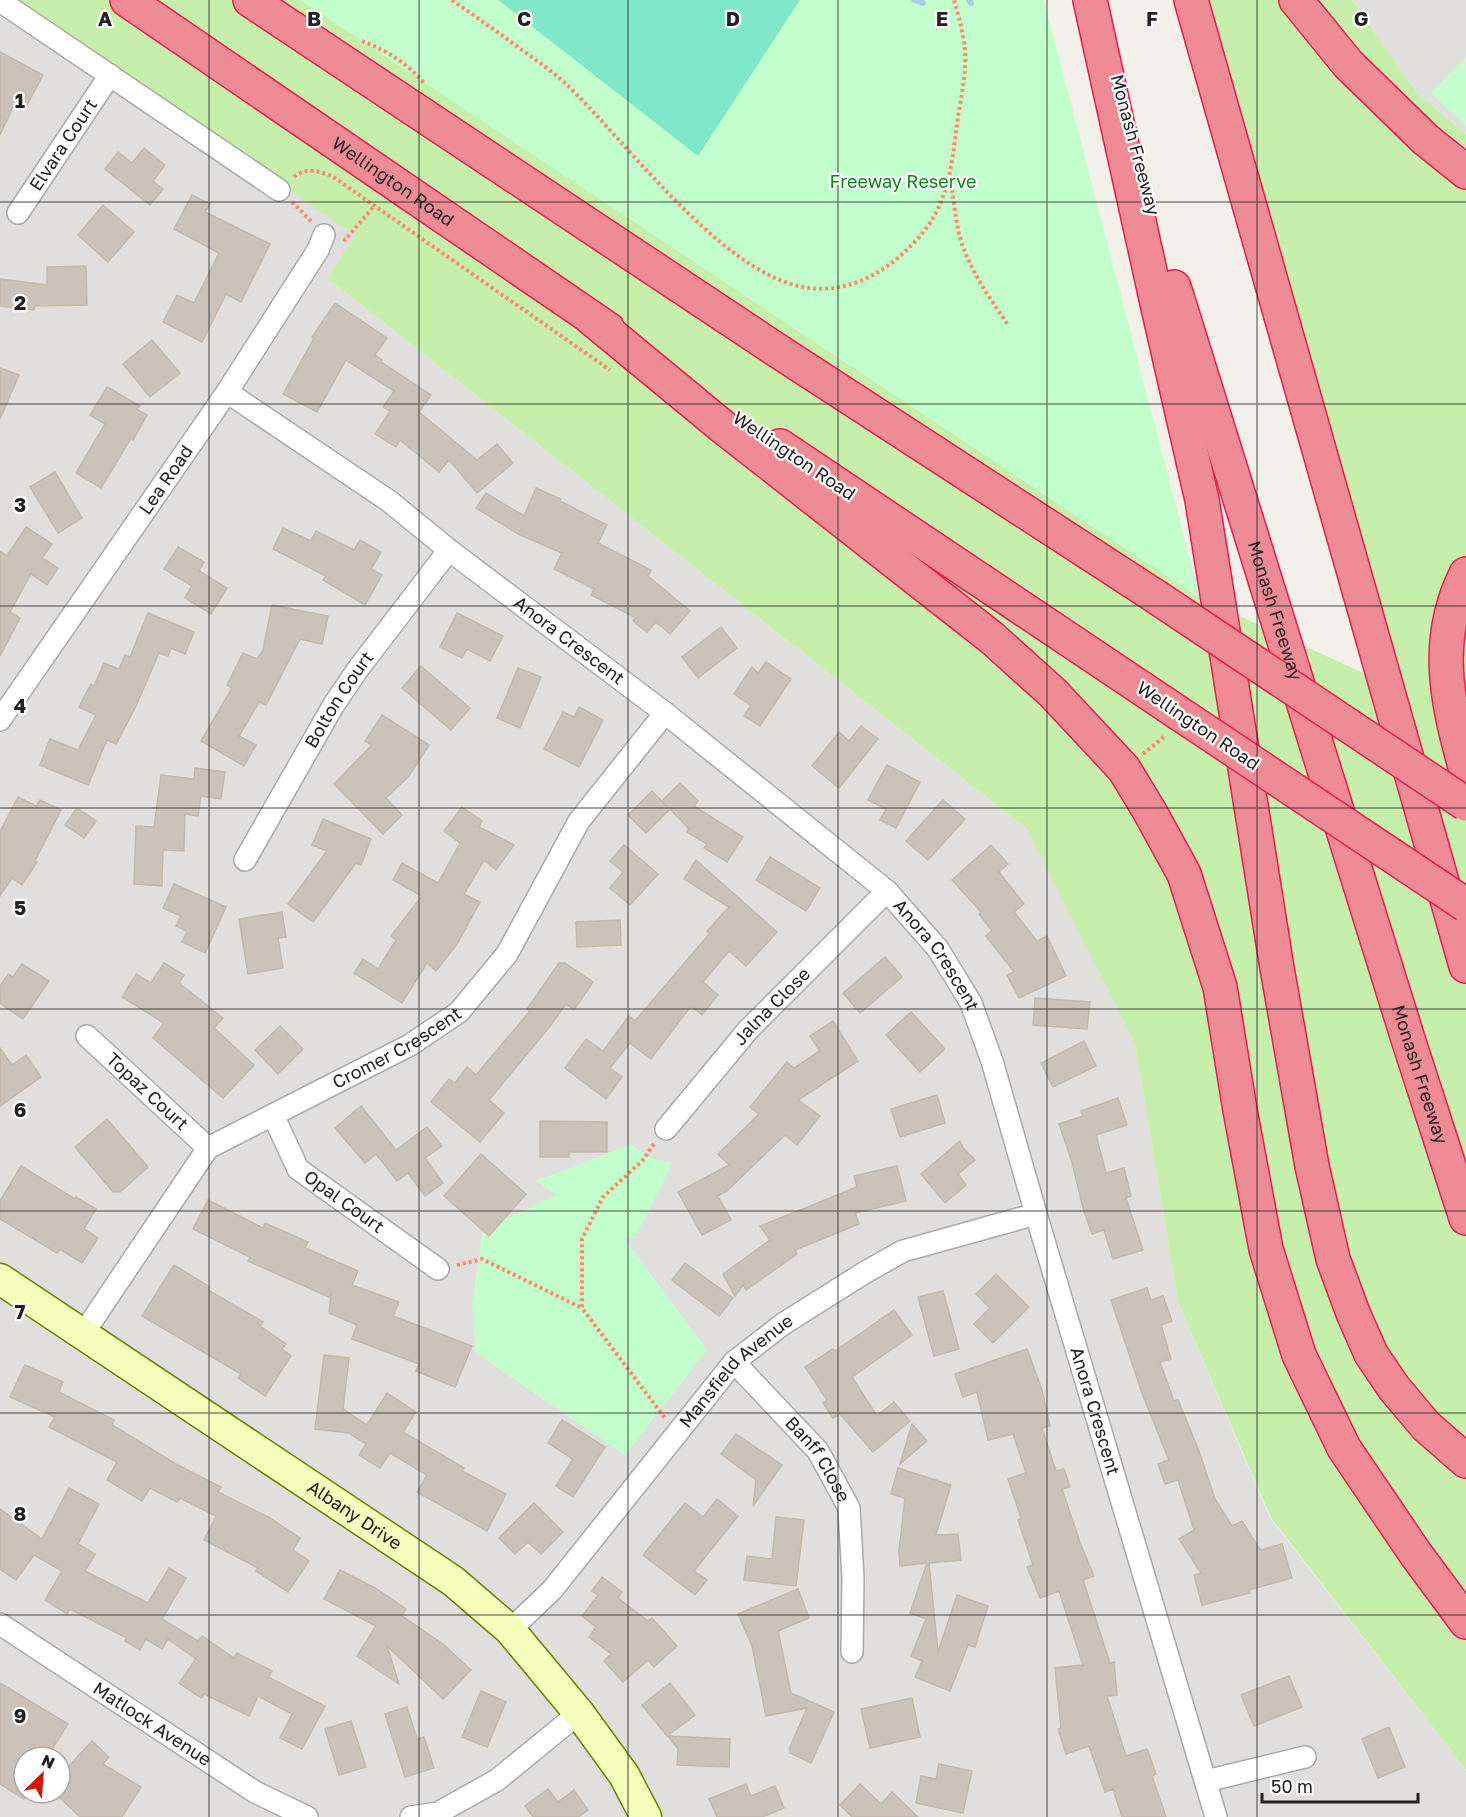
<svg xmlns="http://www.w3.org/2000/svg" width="1466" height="1817" font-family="'Golos Text',sans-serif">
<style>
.residential{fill:#e0dfde;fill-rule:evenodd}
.grass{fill:#c6efab}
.park{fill:#c3fecd}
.pitch{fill:#81e7c9}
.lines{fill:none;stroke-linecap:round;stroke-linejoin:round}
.stream{stroke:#a5cfe3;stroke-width:6}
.building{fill:#cbc3ba;stroke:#c6b8a9;stroke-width:1.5}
.street-casing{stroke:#a9a9a9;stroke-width:24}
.secondary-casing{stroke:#678100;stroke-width:33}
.highway-casing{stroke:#e91c4f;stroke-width:36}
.path{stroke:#ff896c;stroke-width:4;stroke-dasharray:3 3;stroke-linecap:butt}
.street{stroke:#fff;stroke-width:21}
.secondary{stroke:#f5feba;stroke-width:30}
.highway{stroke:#ee8b94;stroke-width:33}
.highway-bridge-casing{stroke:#e91c4f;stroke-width:36;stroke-linecap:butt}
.highway-bridge{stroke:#ee8b94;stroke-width:33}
.grid{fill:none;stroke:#222;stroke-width:1.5;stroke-opacity:0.55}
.labels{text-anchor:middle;stroke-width:4.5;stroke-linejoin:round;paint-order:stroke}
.street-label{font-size:18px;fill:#222;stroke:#fff}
.park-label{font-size:18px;fill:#04861a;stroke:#fff}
.grid-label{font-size:20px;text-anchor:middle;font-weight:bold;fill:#222;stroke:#fff;stroke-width:4.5;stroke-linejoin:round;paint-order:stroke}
</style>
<rect width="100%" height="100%" fill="#f2f0e8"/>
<g class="residential">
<path d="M0 0H18L357 235 327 278 1027 829 1135 1044 1178 1302 1270 1518 1466 1770V1817H0ZM24 1757H60V1793H24Z"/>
<path d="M1352 0H1466V134L1417 93Z"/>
</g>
<path class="grass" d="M17 0H301L1200 598 1383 682 1191 0H1352L1417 93 1466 134V1770L1271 1518 1178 1302 1135 1044 1027 829 327 278 355 236Z"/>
<g class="park">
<path d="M301 0H1044L1200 598Z"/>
<path d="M1466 57V126L1431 93Z"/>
<path d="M632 1144C644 1157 655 1160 672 1163L634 1239 624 1238 707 1350 625 1455 476 1353 472 1305 483 1230 557 1195 536 1181Z"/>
</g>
<path class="pitch" d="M498 0H800L698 156Z"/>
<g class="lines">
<g class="stream">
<path d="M914 0 923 3"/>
<path d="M969 0 971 3"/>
</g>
</g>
<g class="building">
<path d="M0 52 43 75 26 107 16 101 0 135Z"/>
<path d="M144 148 165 165 153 181 163 189 150 205 105 169 118 152 132 163Z"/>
<path d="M192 195 210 204 205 212 270 244 241 302 226 294 202 342 163 322 177 295 194 303 219 253 174 229Z"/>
<path d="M103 205 134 232 108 262 78 235Z"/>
<path d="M86 266 87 305 35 306 34 310 0 306V279L47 285V267Z"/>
<path d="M335 303 387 338 375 355 382 360 381 362 431 395 419 412 477 460 497 444 513 463 477 493 449 460 439 472 400 440 396 447 375 434 390 411 383 407 394 391 346 360 317 412 283 394 314 338 312 337Z"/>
<path d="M152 340 180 373 150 397 123 364Z"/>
<path d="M0 368 19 375 0 419Z"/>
<path d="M107 387 140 406 136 409 147 415 133 440 131 438 101 488 76 473 105 424 90 415Z"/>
<path d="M55 472 82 518 58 533 30 487Z"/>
<path d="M536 488 561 499 560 501 607 525 598 543 651 570 648 576 690 611 670 634 656 622 647 632 633 621 636 618 591 595 594 589 554 569 562 553 520 535 476 508 486 493 524 516Z"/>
<path d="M26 527 52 544 42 558 58 568 47 585 31 574 10 612 20 618 0 656V551L7 556Z"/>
<path d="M283 528 311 541 316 531 354 550 360 540 381 552 371 569 382 575 365 605 323 580 326 576 273 549Z"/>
<path d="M178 547 204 562 199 571 227 588 211 614 185 598 192 586 164 569Z"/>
<path d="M272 605 328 616 322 644 300 639 266 705 259 702 239 736 256 745 244 766 201 741 232 688 227 685 243 653 257 659 263 650Z"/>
<path d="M148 613 194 632 185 654 171 648 168 656 159 653 136 706 116 744 107 740 88 785 40 765 50 739 78 750 96 715 79 707 91 684 94 686 104 663 119 669 125 655 130 657Z"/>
<path d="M457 613 503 636 490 661 467 649 462 658 440 647Z"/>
<path d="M721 627 737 648 698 678 682 657Z"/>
<path d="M766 662 791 679 760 726 744 716 751 705 734 694 752 667 758 673Z"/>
<path d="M421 666 470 708 451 730 402 688Z"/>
<path d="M518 668 541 677 520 728 497 718Z"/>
<path d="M579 707 603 720 579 767 544 749 563 712 574 717Z"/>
<path d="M382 715 429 745 409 776 386 798 402 815 383 834 334 784 372 745 365 741Z"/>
<path d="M861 726 878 739 839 788 812 766 839 732 849 741Z"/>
<path d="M887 765 920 782 896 828 880 820 886 809 868 800Z"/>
<path d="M195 768 225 772 221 799 201 796 198 816 185 814 184 851 163 850 162 886 134 884 136 826 154 827 161 775 194 779Z"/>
<path d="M680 783 698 801 694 806 743 837 727 862 704 848 707 844 687 832 689 829 670 809 646 833 628 815 652 791 668 808 662 801Z"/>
<path d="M18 797 36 806 40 800 61 810 35 861 37 862 22 885 12 878 0 896V832Z"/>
<path d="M943 800 965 819 928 860 906 841Z"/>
<path d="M462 807 482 821 479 827 514 845 496 870 484 860 464 894 480 902 457 944 436 971 427 963 402 1003 354 973 363 959 378 969 396 940 391 936 422 896 393 880 402 863 438 883 460 843 444 831Z"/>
<path d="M77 808 96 821 84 838 65 825Z"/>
<path d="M323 819 371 839 361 865 356 863 313 922 288 904 327 851 312 845Z"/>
<path d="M624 845 658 874 630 905 610 888 623 872 610 861Z"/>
<path d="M991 845 1008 864 999 872 1024 904 1014 912 1037 941 1047 936 1066 976 1019 998 1007 975 1014 972 986 936 992 931 979 914 981 912 952 880Z"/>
<path d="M770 857 820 888 806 911 756 880Z"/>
<path d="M696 860 777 932 746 966 729 951 703 982 718 995 702 1015 691 1006 651 1059 630 1043 610 1068 622 1077 606 1099 565 1068 586 1039 603 1051 629 1016 635 1021 710 933 707 931 729 907 684 879Z"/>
<path d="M174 884 226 907 205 953 182 942 187 931 176 926 181 916 163 908Z"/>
<path d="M282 912 286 937 278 938 283 968 248 974 239 919Z"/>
<path d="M620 920 621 945 577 947 576 922Z"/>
<path d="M885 957 902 977 860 1013 843 993Z"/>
<path d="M164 963 184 975 179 983 223 1018 214 1028 254 1065 223 1098 153 1038 164 1023 122 997 136 974 151 983Z"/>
<path d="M559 963H565L593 982 574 1010 566 1004 551 1025 489 1100 504 1113 480 1142 431 1102 449 1079 455 1083 467 1067 476 1075 530 1011 527 1009Z"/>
<path d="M22 964 49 981 23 1019 0 1003V986L8 974 13 977Z"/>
<path d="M1035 998 1090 1002 1087 1029 1033 1025Z"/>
<path d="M911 1012 945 1049 920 1072 886 1035Z"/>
<path d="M833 1021 858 1061 798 1100 820 1116 797 1145 785 1135 727 1191 718 1196 731 1220 702 1235 678 1192 729 1165 718 1154 759 1114 750 1107 787 1062 794 1068 820 1051 810 1036Z"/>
<path d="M280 1026 303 1049 278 1074 255 1050Z"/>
<path d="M1084 1041 1096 1066 1053 1087 1041 1063Z"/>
<path d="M0 1048 12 1065 26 1055 41 1077 0 1106Z"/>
<path d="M937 1095 945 1123 900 1137 891 1109Z"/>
<path d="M1118 1098 1127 1125 1096 1135 1106 1173 1124 1168 1131 1196 1126 1198 1143 1250 1113 1259 1104 1230 1092 1234 1083 1208 1072 1162 1059 1124 1083 1116 1081 1111Z"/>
<path d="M361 1106 396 1150 427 1127 442 1146 425 1158 443 1183 425 1196 408 1173 397 1181 376 1154 365 1163 335 1128Z"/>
<path d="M107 1119 148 1167 120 1192H113L75 1147Z"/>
<path d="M540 1121 607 1122V1152H569V1157H540Z"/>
<path d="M960 1141 963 1148 975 1160 958 1174 966 1185 945 1203 921 1174Z"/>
<path d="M481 1154 526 1194 489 1236 444 1196Z"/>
<path d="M21 1166 75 1199 76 1197 96 1209 84 1229 98 1238 82 1263 60 1249 57 1253 0 1219V1201Z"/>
<path d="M897 1166 906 1201 855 1213 859 1224 795 1250 797 1254 746 1290 743 1285 735 1296 723 1274 770 1240 760 1226 857 1187 854 1176Z"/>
<path d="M208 1200 263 1228 265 1223 308 1242 305 1248 358 1271 352 1285 399 1302 393 1316 472 1346 455 1387 416 1371 419 1364 352 1339 357 1325 329 1313 331 1295 329 1297 248 1261 250 1257 193 1229Z"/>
<path d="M685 1263 733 1298 719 1316 672 1280Z"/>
<path d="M174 1265 210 1287 208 1290 263 1322 260 1326 286 1344 282 1349 291 1356 265 1396 238 1378 241 1374 142 1316Z"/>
<path d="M996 1274 1029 1307 993 1343 974 1324 990 1308 976 1294Z"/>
<path d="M1147 1288 1151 1300 1163 1296 1172 1321 1161 1325 1171 1359 1160 1362 1174 1401 1178 1400 1199 1451 1215 1499 1232 1526 1242 1521 1260 1550 1282 1544 1292 1578 1249 1590 1250 1593 1202 1605 1194 1575 1201 1573 1179 1539 1194 1530 1178 1480 1165 1484 1158 1464 1169 1460 1143 1396 1111 1300Z"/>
<path d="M943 1291 959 1349 934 1356 918 1297Z"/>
<path d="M894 1310 912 1335 852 1377 877 1416 894 1402 910 1421 873 1452 840 1414 833 1418 823 1403 827 1400 805 1367 833 1349 835 1351Z"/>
<path d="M1027 1349 1042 1390 1050 1426 1042 1428 1056 1471 1064 1469 1070 1487 1062 1489 1082 1548 1094 1576 1083 1580 1110 1663 1114 1662 1117 1695 1107 1696 1126 1756 1147 1749 1156 1774 1152 1776 1166 1817H1122L1113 1789 1105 1792 1089 1746 1066 1754 1058 1729 1061 1728 1055 1668 1083 1665 1059 1591 1040 1598 1027 1567 1033 1565 1018 1520 1021 1518 1008 1479 1026 1473 1013 1434 988 1440 977 1392 963 1397 955 1374Z"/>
<path d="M324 1355 349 1358 343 1409 367 1425 387 1393 416 1412 403 1432 464 1468 462 1471 506 1494 487 1531 417 1492 427 1475 390 1453 380 1468 359 1455 366 1444 349 1433 315 1429Z"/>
<path d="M25 1365 63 1382 59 1392 114 1420 112 1425 176 1464 221 1487 218 1492 270 1518 300 1538 293 1550 309 1561 288 1592 256 1571 258 1568 204 1540 216 1516 180 1498 177 1502 150 1488 142 1501 107 1480 117 1462 49 1427 55 1417 10 1397Z"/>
<path d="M562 1420 605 1447 573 1497 556 1486 573 1459 548 1443Z"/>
<path d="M912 1424 927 1441 900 1464Z"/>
<path d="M736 1434 782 1465 753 1506 756 1480 721 1454Z"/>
<path d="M898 1468 951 1485 936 1535 958 1534 961 1560 929 1563 938 1652 957 1595 988 1606 975 1647 968 1645 950 1691 915 1677 922 1661 911 1656 926 1619 910 1613 927 1563 900 1566 899 1551 905 1498 891 1494Z"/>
<path d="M69 1488 99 1504 78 1544 95 1554 85 1571 148 1603 169 1568 186 1578 162 1619 198 1641 202 1636 234 1658 237 1653 272 1671 268 1677 325 1706 302 1749 280 1738 292 1714 258 1696 249 1716 204 1694 201 1698 179 1683 196 1659 168 1639 162 1649 146 1639 140 1650 125 1641 127 1638 70 1609 67 1614 45 1600 62 1571 34 1555 16 1580 0 1569V1509L42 1539Z"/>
<path d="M717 1499 738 1516 694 1571 707 1580 695 1595 643 1555 685 1503 703 1517Z"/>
<path d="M534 1503 563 1532 541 1554 528 1542 515 1554 499 1538Z"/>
<path d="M776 1517 804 1520 796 1586 744 1580 747 1556 772 1559Z"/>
<path d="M340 1570 375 1588 406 1609 402 1616 443 1644 471 1670 443 1699 387 1646 399 1684 357 1656 376 1626 324 1599Z"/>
<path d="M602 1577 622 1592 618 1598 648 1621 652 1618 677 1646 654 1667 648 1660 623 1682 604 1661 611 1654 589 1637 596 1627 582 1616 598 1595 592 1591Z"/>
<path d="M798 1589 809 1618 778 1631 791 1693 834 1712 811 1763 790 1753V1747L807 1708 766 1716 752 1646 738 1614Z"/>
<path d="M1289 1676 1302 1707 1254 1726 1241 1695Z"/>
<path d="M0 1683 68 1724 47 1757H24V1799L0 1784Z"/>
<path d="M670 1683 695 1715 667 1736 642 1705Z"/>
<path d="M481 1691 506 1702 487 1747 462 1737Z"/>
<path d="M912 1698 920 1737 870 1748 861 1709Z"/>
<path d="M407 1707 417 1739 424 1737 434 1768 405 1777 385 1714Z"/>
<path d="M351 1721 366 1767 339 1775 325 1729Z"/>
<path d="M1389 1727 1405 1767 1378 1778 1362 1739Z"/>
<path d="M668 1736 730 1739 729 1767 677 1765 678 1749Z"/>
<path d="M92 1741 109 1757 103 1764 141 1787 122 1817H80L60 1798V1776Z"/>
<path d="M939 1764 972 1771 963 1813 916 1803 921 1776 936 1779Z"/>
<path d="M746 1784 751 1796 775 1786 784 1808 762 1817H717L709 1799Z"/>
<path d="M860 1784 881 1804 892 1792 918 1817H852L840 1805Z"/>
<path d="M548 1789 558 1802 574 1790 588 1810 578 1817H533L525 1806Z"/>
</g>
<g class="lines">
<g class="street-casing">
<g id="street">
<path d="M0 1 279 190"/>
<path id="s1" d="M18 213 110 75"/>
<path id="s2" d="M227 392 389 501 449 550 665 713 887 891 938 949 971 1003 992 1061 1036 1214 1216 1817"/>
<path id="s3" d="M0 720 227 392 318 250 324 235"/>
<path id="s4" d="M245 860 333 706 358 669 449 550"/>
<path id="s5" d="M87 1036 208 1148"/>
<path id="s6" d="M273 1115 298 1169 438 1269"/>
<path id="s7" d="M666 1129 748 1030 887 891"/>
<path id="s8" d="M83 1334 208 1148 410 1045 459 1012 507 954 579 821 665 713"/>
<path id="s9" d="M734 1362 818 1451 849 1508 853 1578 852 1652"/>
<path id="s10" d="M0 1624 255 1792 307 1817"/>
<path id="s11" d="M510 1630 552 1590 734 1362 783 1324 864 1273 903 1251 1036 1214"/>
<path d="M1206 1781 1305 1757"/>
<path d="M411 1817 438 1813 497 1780 579 1713"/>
</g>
</g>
<g class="secondary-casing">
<g id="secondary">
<path id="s12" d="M0 1279 453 1581 510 1630 579 1713 624 1775 646 1817"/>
</g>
</g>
<g class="highway-casing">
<g id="highway">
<path id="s13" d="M127 0 608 329"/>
<path d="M250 0 775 349 1155 596"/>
<path d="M1090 0 1157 303 1202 500 1277 968 1312 1166 1333 1259 1353 1313 1371 1354 1394 1388 1426 1426 1466 1461"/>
<path d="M1191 0 1466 966"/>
<path d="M1296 0 1348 64 1425 139 1466 172"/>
<path id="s14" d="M1174 287 1408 1039 1466 1218"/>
<path d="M591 318 723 427 992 638 1053 693 1124 769 1150 812 1184 874 1220 987 1240 1110 1266 1249 1299 1355 1344 1448 1415 1553 1466 1622"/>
<path d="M780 446 1177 712"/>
<path d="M1466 574C1433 640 1447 703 1466 770"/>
</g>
</g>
<g class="path">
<path d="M452 0C476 17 499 33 522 50 537 61 552 71 565 83 627 142 716 266 798 286 848 298 894 269 924 231 950 199 953 156 958 116 961 100 964 83 965 67 967 45 960 21 954 0"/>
<path d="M362 41C386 50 407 63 424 83"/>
<path d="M294 177C306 167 318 171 332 176L610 370"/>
<path d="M951 178C953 196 955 216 959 234 968 268 989 297 1008 325"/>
<path d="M292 202 312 222"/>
<path d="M343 239 345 240 375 205"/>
<path d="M1143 754 1165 736"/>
<path d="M654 1144 642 1161 603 1197 582 1239V1308L665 1418"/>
<path d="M457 1265 482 1259 582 1308"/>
</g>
<use href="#street" class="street"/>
<use href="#secondary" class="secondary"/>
<use href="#highway" class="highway"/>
<g class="highway-bridge-casing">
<g id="highway-bridge">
<path d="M1155 596 1466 804"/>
<path d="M1177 712 1466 905"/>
</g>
</g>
<use href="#highway-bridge" class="highway-bridge"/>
</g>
<path class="grid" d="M209 0V1817M419 0V1817M628 0V1817M838 0V1817M1047 0V1817M1257 0V1817M0 202H1466M0 404H1466M0 606H1466M0 808H1466M0 1009H1466M0 1211H1466M0 1413H1466M0 1615H1466"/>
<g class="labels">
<g class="street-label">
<text dy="6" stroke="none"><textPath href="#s1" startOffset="82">Elvara Court</textPath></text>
<text transform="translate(1135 145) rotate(75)" y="6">Monash Freeway</text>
<text dy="6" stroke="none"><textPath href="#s13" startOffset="322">Wellington Road</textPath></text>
<text transform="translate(794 456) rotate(34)" y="6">Wellington Road</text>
<text dy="6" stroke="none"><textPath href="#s3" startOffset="292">Lea Road</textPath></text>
<text dy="6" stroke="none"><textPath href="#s14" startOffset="339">Monash Freeway</textPath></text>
<text dy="6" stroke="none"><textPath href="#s2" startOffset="423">Anora Crescent</textPath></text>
<text dy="6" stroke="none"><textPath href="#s4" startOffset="186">Bolton Court</textPath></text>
<text transform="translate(1198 726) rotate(34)" y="6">Wellington Road</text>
<text dy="6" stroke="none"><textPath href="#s2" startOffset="909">Anora Crescent</textPath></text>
<text dy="6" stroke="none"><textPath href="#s7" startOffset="162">Jalna Close</textPath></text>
<text dy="6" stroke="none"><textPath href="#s8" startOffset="438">Cromer Crescent</textPath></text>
<text dy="6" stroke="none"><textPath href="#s14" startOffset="825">Monash Freeway</textPath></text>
<text dy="6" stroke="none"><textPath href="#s5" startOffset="82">Topaz Court</textPath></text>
<text dy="6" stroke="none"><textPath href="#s6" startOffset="116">Opal Court</textPath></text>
<text dy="6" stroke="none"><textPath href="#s11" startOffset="345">Mansfield Avenue</textPath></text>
<text dy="6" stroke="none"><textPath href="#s2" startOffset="1395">Anora Crescent</textPath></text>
<text dy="6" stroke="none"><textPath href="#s9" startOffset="129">Banff Close</textPath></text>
<text dy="6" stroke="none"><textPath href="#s12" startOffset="426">Albany Drive</textPath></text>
<text dy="6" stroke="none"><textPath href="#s10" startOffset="182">Matlock Avenue</textPath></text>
</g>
<g class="park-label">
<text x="903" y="188">Freeway Reserve</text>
</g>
</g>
<g class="grid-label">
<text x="105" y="26">A</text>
<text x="314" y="26">B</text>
<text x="524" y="26">C</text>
<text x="733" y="26">D</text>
<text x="942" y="26">E</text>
<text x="1152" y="26">F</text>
<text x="1361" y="26">G</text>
<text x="20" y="108">1</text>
<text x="20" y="310">2</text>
<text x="20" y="512">3</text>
<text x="20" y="713">4</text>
<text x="20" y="915">5</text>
<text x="20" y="1117">6</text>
<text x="20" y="1319">7</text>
<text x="20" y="1521">8</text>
<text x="20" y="1723">9</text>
</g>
<g transform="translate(42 1775) rotate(25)"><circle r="28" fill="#ffffff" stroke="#a7a7a7" stroke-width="1.5"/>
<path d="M0-4.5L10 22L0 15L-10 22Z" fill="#d31400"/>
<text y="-9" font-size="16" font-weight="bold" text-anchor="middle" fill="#222222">N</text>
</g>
<path d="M1262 1793v9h156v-9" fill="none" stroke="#222222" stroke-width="3"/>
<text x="1271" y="1793" font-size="18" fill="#222222" stroke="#ffffff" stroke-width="4.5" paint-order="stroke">50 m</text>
</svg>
